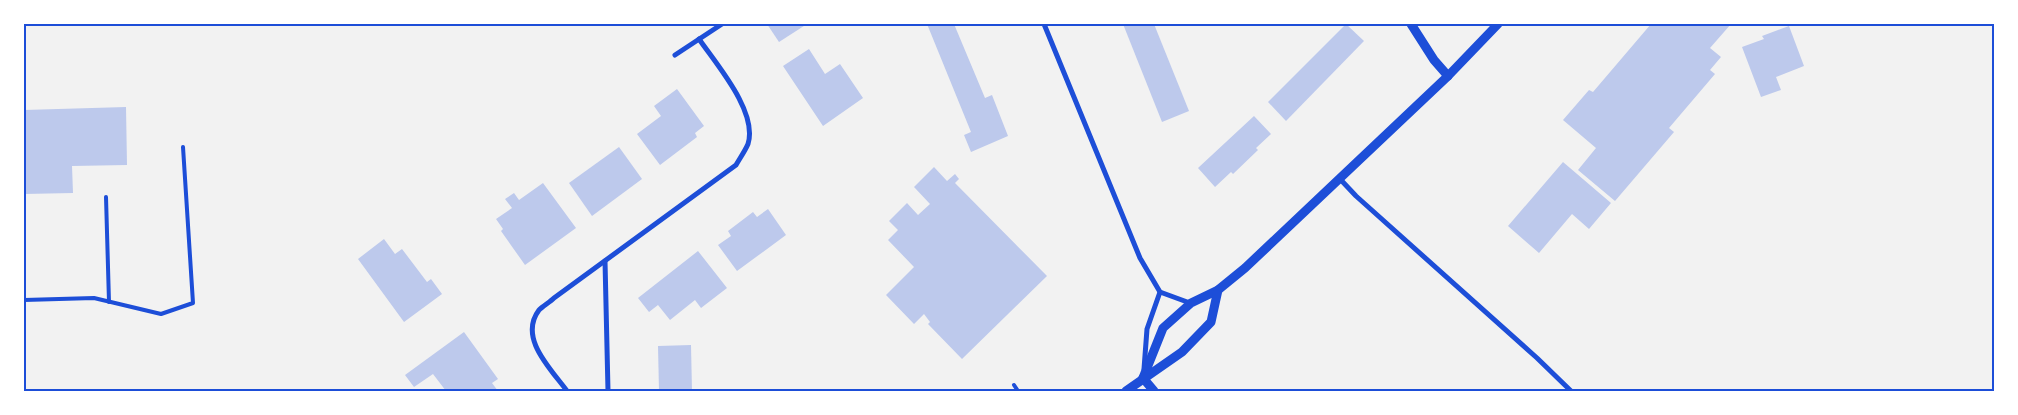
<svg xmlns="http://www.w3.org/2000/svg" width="2018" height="415" font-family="Rubik,sans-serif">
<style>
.building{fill:#bdc9ec}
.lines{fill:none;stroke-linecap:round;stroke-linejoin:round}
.service{stroke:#1d4ed8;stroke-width:4}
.minor{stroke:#1d4ed8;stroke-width:5}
.tertiary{stroke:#1d4ed8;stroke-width:9}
.neatline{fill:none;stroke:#1d4ed8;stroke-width:2}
</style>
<rect width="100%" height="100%" fill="#f2f2f2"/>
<g class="building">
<path d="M767 24H807L779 42Z"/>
<path d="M927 24H954L985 98 992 95 1008 136 971 152 964 135 971 132Z"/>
<path d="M1123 24H1154L1189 111 1162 122Z"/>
<path d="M1346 24 1364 41 1286 121 1268 102Z"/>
<path d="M1651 24H1731L1710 48 1721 57 1710 70 1715 74 1669 128 1674 132 1615 201 1578 170 1596 148 1563 120 1589 90 1593 92Z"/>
<path d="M1789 26 1804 66 1776 77 1781 90 1761 97 1742 47 1764 39 1762 36Z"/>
<path d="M809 49 825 74 840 64 863 98 823 126 783 66Z"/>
<path d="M677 89 704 126 695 133 697 137 660 165 637 134 661 116 654 106Z"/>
<path d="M126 107 127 165 72 166 73 193 24 194V110Z"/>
<path d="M1254 116 1271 134 1256 148 1258 150 1233 174 1231 172 1215 187 1198 168Z"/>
<path d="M619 147 642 179 592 216 569 183Z"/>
<path d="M1563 162 1611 203 1589 229 1572 214 1539 253 1508 226Z"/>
<path d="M934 167 947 181 955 174 959 179 955 183 1047 276 962 359 928 324 930 322 924 314 914 324 886 295 914 267 888 240 898 230 889 221 907 203 918 215 930 204 914 187Z"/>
<path d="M543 183 576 228 525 265 501 231 503 229 496 219 512 208 505 199 514 193 519 200Z"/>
<path d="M768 209 786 235 737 271 718 245 731 236 728 231 753 212 757 217Z"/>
<path d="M384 239 395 254 402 249 427 282 431 279 442 294 404 322 358 259Z"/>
<path d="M698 251 727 288 701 308 695 300 670 320 658 305 649 312 638 298Z"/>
<path d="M464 332 498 379 492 383 498 391H446L433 374 414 387 405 375Z"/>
<path d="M691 345 692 391H659L658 346Z"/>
</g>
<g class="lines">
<g class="service">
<path d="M106 197 109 302"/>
<path d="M24 300 94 298 161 314 193 303 183 147"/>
<path d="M1014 385 1018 391"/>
</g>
<g class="minor">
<path d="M1044 24 1140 258 1160 292 1190 303"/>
<path d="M675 55 722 24"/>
<path d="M1340 179 1356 196 1537 358 1571 391"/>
<path d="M605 261 608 391"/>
<path d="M1144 369 1147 329 1160 292"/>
<path d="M567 391C551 369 518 338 539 310 543 306 550 302 554 298L736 165C740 158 745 151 748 144 758 112 717 65 699 39"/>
</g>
<g class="tertiary">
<path d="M1411 24 1434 60 1448 76"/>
<path d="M1143 378 1163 328 1191 303 1218 290 1245 268 1448 76 1498 24"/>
<path d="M1143 378 1154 391"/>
<path d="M1126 391 1182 352 1211 322 1218 290"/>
</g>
</g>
<rect width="2018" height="415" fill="none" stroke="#ffffff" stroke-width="50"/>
<rect x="25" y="25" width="1968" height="365" class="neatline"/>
</svg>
